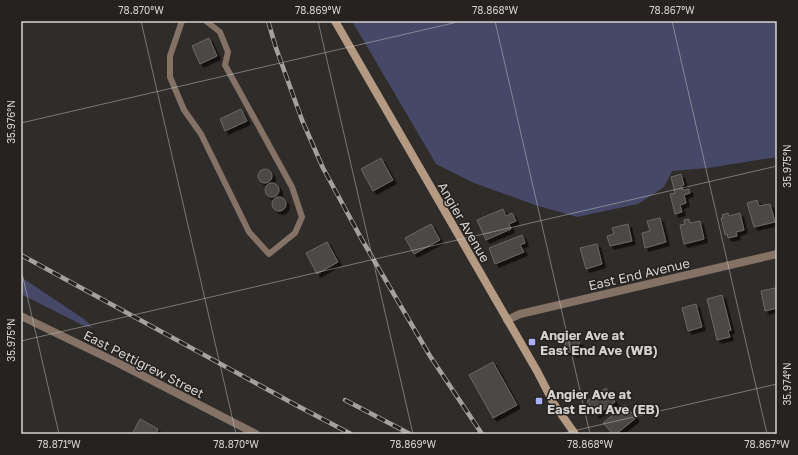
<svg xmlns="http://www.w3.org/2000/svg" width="798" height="455" font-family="'Golos Text',sans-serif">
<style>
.green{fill:#454867}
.building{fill:#4c4845;stroke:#6c6865;filter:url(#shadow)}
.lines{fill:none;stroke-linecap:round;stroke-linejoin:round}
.service{stroke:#837265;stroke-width:6}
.tertiary{stroke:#837265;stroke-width:8}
.secondary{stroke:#b49983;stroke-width:8}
.rail-casing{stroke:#a4a2a0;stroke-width:4.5}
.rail{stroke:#262220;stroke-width:3;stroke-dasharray:9;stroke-linecap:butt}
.ticks{fill:none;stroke:#d5d3d1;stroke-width:1;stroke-opacity:0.45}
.poi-dot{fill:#a9b0fc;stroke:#262220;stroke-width:1.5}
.labels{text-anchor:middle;stroke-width:3;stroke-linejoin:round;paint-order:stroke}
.street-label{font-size:13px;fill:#d5d3d1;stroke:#262220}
.poi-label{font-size:13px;font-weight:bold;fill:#d5d3d1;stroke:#262220;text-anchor:start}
.neatline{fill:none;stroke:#d5d3d1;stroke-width:1.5}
.ticks-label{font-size:10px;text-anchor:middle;fill:#d5d3d1}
</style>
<defs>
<filter id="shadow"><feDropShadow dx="3.5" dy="3.5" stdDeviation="0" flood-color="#0009"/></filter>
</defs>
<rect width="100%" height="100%" fill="#302c29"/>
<g class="green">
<path d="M352 21H777V157L708 168 672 171 664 187 638 204 577 217 535 205 474 183 436 164Z"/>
<path d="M21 277 84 319 93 328 82 325 21 294Z"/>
</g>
<g class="building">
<path d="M209 38 217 56 200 64 192 46Z"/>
<path d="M241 109 247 121 225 131 220 119Z"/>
<path d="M381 158 393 180 373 191 361 169Z"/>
<circle cx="265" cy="176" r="7"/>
<path d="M681 174 684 185 681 186 683 190 689 189 690 193 684 195 686 203 680 205 682 212 675 214 670 194 675 193 671 177Z"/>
<circle cx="272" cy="190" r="7"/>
<circle cx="279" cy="204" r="7"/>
<path d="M757 200 759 206 770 204 775 222 754 227 747 203Z"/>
<path d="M503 209 506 216 512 213 516 221 509 224 511 229 486 240 477 220Z"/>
<path d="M728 213 729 216 740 213 744 230 736 232 737 236 728 238 727 234 725 235 721 218H723L722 215Z"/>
<path d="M660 218 666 242 645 248 642 233 650 231 647 221Z"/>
<path d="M689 219 690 223 700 221 704 239 684 244 680 225 685 224 684 220Z"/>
<path d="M431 224 440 240 414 254 405 238Z"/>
<path d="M628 224 632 241 610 246 607 236 614 234 612 228Z"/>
<path d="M522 235 525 243 520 245 524 252 495 264 489 248Z"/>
<path d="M327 242 338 262 317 274 306 253Z"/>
<path d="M597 244 602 264 586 269 580 248Z"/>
<path d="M775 288 777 296V308L765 311 761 291Z"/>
<path d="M722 295 731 330 728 331 730 337 717 340 707 299Z"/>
<path d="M696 304 702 327 688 331 682 308Z"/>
<path d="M568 337 580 342 575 354 563 350Z"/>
<path d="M493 362 517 405 493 418 469 375Z"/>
<path d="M606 388 615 402 596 415 587 401Z"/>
<path d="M625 405 636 418 616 434H613L603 423Z"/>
<path d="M140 419 158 429 156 434H132Z"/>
</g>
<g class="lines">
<path class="service" d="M182 21 170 56V77L184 110 201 134 249 232 269 254 295 233 302 217 292 187 225 65 228 52 220 32 206 21"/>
<g class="tertiary">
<path d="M21 316 118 363 256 434"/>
<path d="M507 320 520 314 777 254"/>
</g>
<path class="secondary" d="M335 21 537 371 554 404 575 434"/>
<g class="rail-casing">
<g id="rail">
<path d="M268 21 276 48 302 120 323 168 361 238 430 356 482 434"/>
<path d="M21 255 294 404 351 434"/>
<path d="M345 400 410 434"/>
</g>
</g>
<use href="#rail" class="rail"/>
</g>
<path class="ticks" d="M141 21 236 434M318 21 413 434M495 21 590 434M672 21 767 434M21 123 462 21M21 269 59 434M21 341 777 166M560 434 777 384"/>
<g class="poi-dot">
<rect x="528" y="338" width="8" height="8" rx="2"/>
<rect x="535" y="397" width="8" height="8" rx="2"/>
</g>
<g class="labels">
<g class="street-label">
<text transform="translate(464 222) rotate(60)" y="5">Angier Avenue</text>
<text transform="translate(639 274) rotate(-13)" y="5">East End Avenue</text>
<text transform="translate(144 364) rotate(27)" y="5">East Pettigrew Street</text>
</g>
<g class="poi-label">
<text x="540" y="340">Angier Ave at<tspan x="540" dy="15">East End Ave (WB)</tspan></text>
<text x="547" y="399">Angier Ave at<tspan x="547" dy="15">East End Ave (EB)</tspan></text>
</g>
</g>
<rect width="798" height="455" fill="none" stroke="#262220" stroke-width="44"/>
<rect x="22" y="22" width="754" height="411" class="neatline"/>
<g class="ticks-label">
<text x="141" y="14">78.870°W</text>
<text x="318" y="14">78.869°W</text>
<text x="495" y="14">78.868°W</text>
<text x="672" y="14">78.867°W</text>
<text transform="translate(11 122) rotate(-90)" y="4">35.976°N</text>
<text transform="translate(787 166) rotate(-90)" y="4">35.975°N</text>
<text transform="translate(11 340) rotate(-90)" y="4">35.975°N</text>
<text transform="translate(787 384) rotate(-90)" y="4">35.974°N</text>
<text x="59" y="448">78.871°W</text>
<text x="236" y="448">78.870°W</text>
<text x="413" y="448">78.869°W</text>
<text x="590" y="448">78.868°W</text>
<text x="767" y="448">78.867°W</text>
</g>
</svg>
